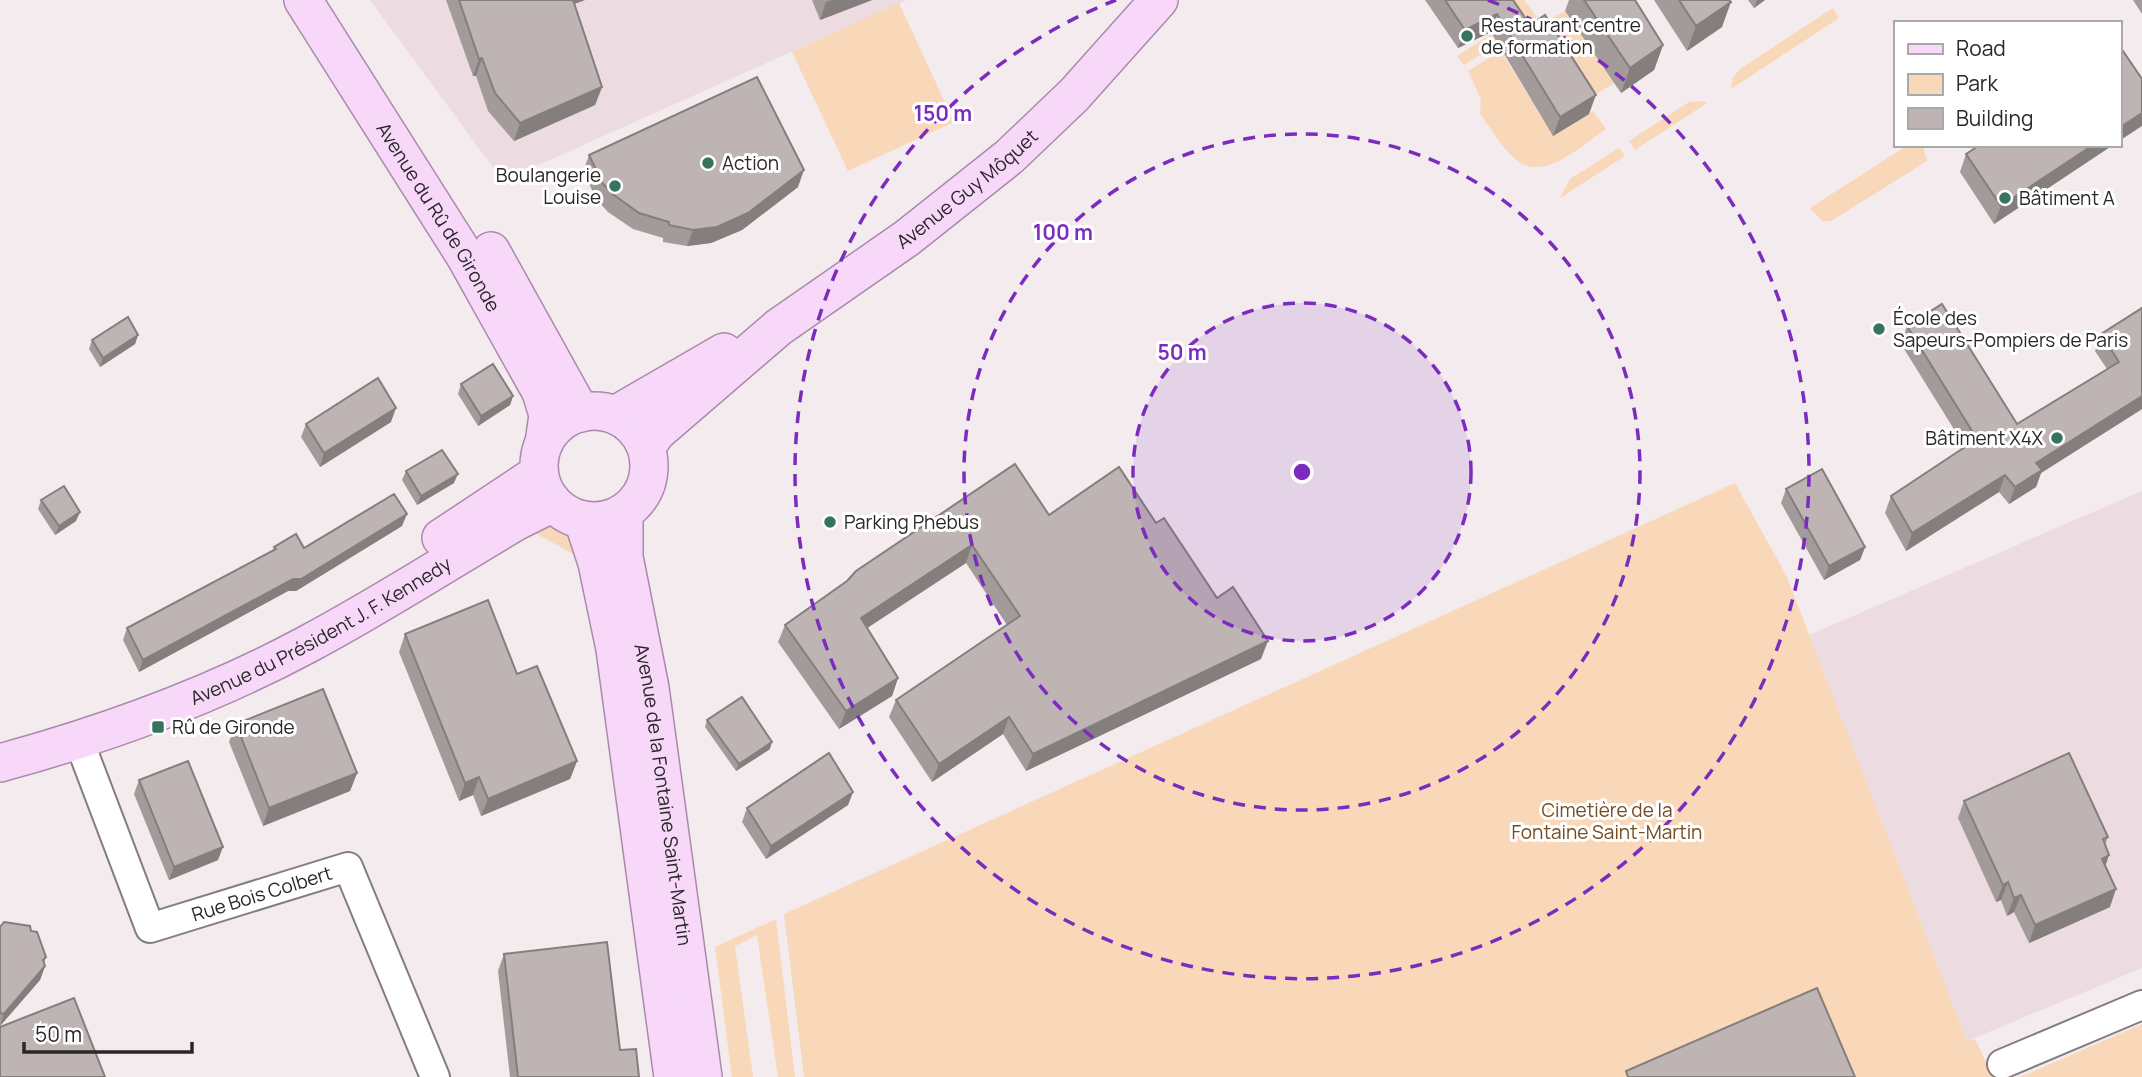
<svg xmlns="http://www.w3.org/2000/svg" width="2142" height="1077" font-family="Manrope,sans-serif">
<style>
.built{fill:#ecdbe0}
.green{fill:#f8d8b9}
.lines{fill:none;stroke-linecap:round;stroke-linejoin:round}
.minor-casing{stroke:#847d7f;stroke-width:32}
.major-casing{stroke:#ab89ad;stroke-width:40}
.minor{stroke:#fff;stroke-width:28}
.major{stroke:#f7d8f9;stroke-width:37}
.wall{fill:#a39b9a}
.shaded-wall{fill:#847e7d}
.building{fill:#bdb4b3;stroke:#847e7d;stroke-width:2}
.ring{fill:none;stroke:#7b2cbf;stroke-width:3.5;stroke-dasharray:12 9}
.poi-dot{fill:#37745f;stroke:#fff;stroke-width:2.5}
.labels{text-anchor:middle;stroke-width:6;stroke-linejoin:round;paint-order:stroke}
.poi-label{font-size:19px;fill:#2a2728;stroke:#fff;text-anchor:start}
.street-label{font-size:19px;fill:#2a2728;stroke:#fff}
.park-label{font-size:19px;fill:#734c20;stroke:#fff}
.centre{fill:#7b2cbf;stroke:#fff;stroke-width:3.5}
.ring-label{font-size:21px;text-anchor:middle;font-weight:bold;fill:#7b2cbf;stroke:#fff;stroke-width:6;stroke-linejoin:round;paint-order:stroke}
</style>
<rect width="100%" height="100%" fill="#f3ebed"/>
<g class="built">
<path d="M370 0H907L503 181Z"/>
<path d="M2142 491V968L1967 1041 1809 635Z"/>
</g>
<g class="green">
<path d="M1515 0H1524L1538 19 1464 65 1457 56 1509 23 1500 10Z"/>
<path d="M899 3 954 122 848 171 792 52Z"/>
<path d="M1833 8 1839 18 1731 89 1733 77 1740 69Z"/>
<path d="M1565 11 1615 83 1596 94 1548 20Z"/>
<path d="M1501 51 1553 135 1593 111 1606 129C1582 145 1542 185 1514 158 1501 146 1491 129 1480 114L1481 99 1468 71Z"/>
<path d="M1700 101 1707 103 1635 150 1629 141 1689 102Z"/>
<path d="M1908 145H1923L1927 161 1831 221H1822L1810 208Z"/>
<path d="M1619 148 1625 156 1560 198 1570 179Z"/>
<path d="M1735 483 1786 575 1967 1041 1975 1039 1993 1077H804L784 914Z"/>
<path d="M546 524 570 531 577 556 535 533 531 526Z"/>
<path d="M776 919 795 1077H778L757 935 735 946 753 1077H732L715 947Z"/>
<path d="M2142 1024V1077H2019L2025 1075Z"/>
</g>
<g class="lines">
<g class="minor-casing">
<g id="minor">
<path id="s1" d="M79 741 150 928 348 867 435 1077"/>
<path d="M2002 1064 2142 1005"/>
</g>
</g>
<g class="major-casing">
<g id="major">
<path id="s2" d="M303 0 465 256 541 392 548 415 544 443"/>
<path d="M491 251 581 413"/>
<circle cx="594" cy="466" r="55"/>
<path d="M615 415 724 352"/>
<path id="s3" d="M646 447 657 432 779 327 907 238 1009 157 1074 95 1159 0"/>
<path id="s4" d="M624 513V557L650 688 703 1077"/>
<path d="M583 520 597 563 615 649 673 1077"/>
<path d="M441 538 539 473"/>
<path id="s5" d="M0 763C106 734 209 697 306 645 378 607 447 562 517 521L553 503"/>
</g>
</g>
<use href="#minor" class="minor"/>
<use href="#major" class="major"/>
</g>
<g class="wall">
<path d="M446 0H585L574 4 602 87 595 105 514 141 488 111 476 76H473Z"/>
<path d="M812 0H872L820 20Z"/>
<path d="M1425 0H1513L1589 114 1553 136 1491 32 1458 48Z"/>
<path d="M1569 0H1635L1663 45 1654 70 1621 93 1565 11Z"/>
<path d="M1654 0H1729L1722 27 1687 51Z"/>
<path d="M1748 0H1765L1754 8Z"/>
<path d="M2133 0H2142V14Z"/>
<path d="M2113 145 1994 224 1960 172 1966 154Z"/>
<path d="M589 155 798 187 742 230 711 243 687 246 663 242V238L633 229 608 212 597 200 583 172Z"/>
<path d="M2142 308V409L2041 473 2036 487 2009 504 1999 492 1906 551 1885 513 1891 496 1965 447 1901 344 1907 326 2017 424 2107 369 2095 351 2101 334Z"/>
<path d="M138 335 135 344 100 367 89 349 92 340Z"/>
<path d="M461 384 513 396 510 405 478 426 458 394Z"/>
<path d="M391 422 320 467 301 437 306 424Z"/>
<path d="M406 471 454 483 417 505 402 480Z"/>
<path d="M1786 489 1865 547 1860 560 1824 580 1781 503Z"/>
<path d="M41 500 76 521 55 535 38 509Z"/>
<path d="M1049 515 1156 523 1217 598 1261 659 1026 771 1003 734 932 782 889 717 896 700 1007 625 966 563 867 628 898 678 892 696 839 729 778 642 785 625 847 581Z"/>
<path d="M402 526 296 591H288L139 672 123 640 127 628 273 551 274 547 304 548Z"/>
<path d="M405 634 517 674 577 761 570 779 481 816 473 795 459 801 399 652Z"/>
<path d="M707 720 770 749 736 771 705 727Z"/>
<path d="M236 724 357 773 350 791 263 826 229 742Z"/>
<path d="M139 780 218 860 169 880 134 794Z"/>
<path d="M853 792 848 805 766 859 742 822 747 808Z"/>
<path d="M1964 801 2108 837 2105 845 2109 855 2105 866 2110 907 2029 943 2014 912 2007 916 2001 900 1996 902 1958 818Z"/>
<path d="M0 927 31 931 45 966 40 980 0 1026Z"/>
<path d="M504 954 620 1050 639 1077H510L498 971Z"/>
</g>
<g class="shaded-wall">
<path d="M566 0H585L563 8Z"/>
<path d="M832 0H872L820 20 826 2Z"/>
<path d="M1757 0H1765L1754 8Z"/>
<path d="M1731 2 1722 27 1687 51 1696 26Z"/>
<path d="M1497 14 1491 32 1458 48 1465 30Z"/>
<path d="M1663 45 1654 70 1621 93 1630 68Z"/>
<path d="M482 58 476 76H473L479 59Z"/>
<path d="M602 87 595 105 514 141 520 123Z"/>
<path d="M1596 95 1589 114 1553 136 1560 117Z"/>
<path d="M2142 113V126L2119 141V128Z"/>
<path d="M2093 145H2113L1994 224 2001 206Z"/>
<path d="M804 170 798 187 742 230 711 243 687 246 693 230Z"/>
<path d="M138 335 135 344 100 367 103 358Z"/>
<path d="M513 396 510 405 478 426 481 416Z"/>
<path d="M2142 396V409L2041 473 2036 487 2009 504 2015 487 2036 463Z"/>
<path d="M396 408 391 422 320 467 324 453Z"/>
<path d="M458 474 454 483 417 505 421 496Z"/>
<path d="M2005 475 1999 492 1906 551 1912 533Z"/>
<path d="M80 512 76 521 55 535 59 526Z"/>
<path d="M407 514 402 526 296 591H288L139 672 143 660Z"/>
<path d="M972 545 966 563 855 636 861 618Z"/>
<path d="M1865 547 1860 560 1824 580 1829 566Z"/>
<path d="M1268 641 1261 659 1026 771 1033 754Z"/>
<path d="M898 678 892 696 839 729 846 711Z"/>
<path d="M1009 717 1003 734 932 782 939 764Z"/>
<path d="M772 742 770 749 736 771 739 764Z"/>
<path d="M577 761 570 779 481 816 488 799Z"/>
<path d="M357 773 350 791 263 826 269 808Z"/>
<path d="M479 777 473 795 459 801 465 783Z"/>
<path d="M853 792 848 805 766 859 771 846Z"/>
<path d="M223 847 218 860 169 880 174 867Z"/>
<path d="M2109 855 2103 873 2102 859Z"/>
<path d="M2008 882 2001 900 1996 902 2003 885Z"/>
<path d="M2116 889 2110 907 2029 943 2035 925Z"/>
<path d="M2021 895 2014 912 2007 916 2014 898Z"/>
<path d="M46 957 41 971 45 966 40 980 0 1026 4 1014Z"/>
</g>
<g class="building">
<path d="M459 0H573L602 87 520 123 495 93 482 58 479 59Z"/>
<path d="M1445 0H1513L1530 25 1545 15 1596 95 1560 117 1497 14 1465 30Z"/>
<path d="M1584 0H1635L1663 45 1630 68Z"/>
<path d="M1679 0H1729L1731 2 1696 26Z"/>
<path d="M2123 51 2142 79V113L2119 128V53Z"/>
<path d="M757 77 804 170 748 213 717 227 693 230 669 225V222L639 213 614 195 603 184 589 155Z"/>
<path d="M1980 145H2093L2001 206 1966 154Z"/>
<path d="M1942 304 2017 424 2119 362 2101 334 2142 308V396L2036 463 2042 470 2015 487 2005 475 1912 533 1891 496 1977 439 1907 326Z"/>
<path d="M128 317 138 335 103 358 92 340Z"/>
<path d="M493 364 513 396 481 416 461 384Z"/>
<path d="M378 378 396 408 324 453 306 424Z"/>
<path d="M442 450 458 474 421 496 406 471Z"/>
<path d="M1015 464 1049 515 1119 467 1156 523 1164 518 1217 598 1233 587 1268 641 1033 754 1009 717 939 764 896 700 1020 616 972 545 861 618 898 678 846 711 785 625 847 581 856 571Z"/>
<path d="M1822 469 1865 547 1829 566 1786 489Z"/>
<path d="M64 486 80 512 59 526 41 500Z"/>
<path d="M394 494 407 514 301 579H293L143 660 127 628 276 549 274 547 296 534 304 548Z"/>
<path d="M488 600 517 674 537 666 577 761 488 799 479 777 465 783 405 634Z"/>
<path d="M323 689 357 773 269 808 236 724Z"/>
<path d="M742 697 772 742 739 764 707 720Z"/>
<path d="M829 753 853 792 771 846 747 808Z"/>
<path d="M2069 753 2108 837 2103 839 2109 855 2102 859 2116 889 2035 925 2021 895 2014 898 2008 882 2003 885 1964 801Z"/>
<path d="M188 761 223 847 174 867 139 780Z"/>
<path d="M4 922 30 926 31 931 37 932 46 957 43 960 45 966 4 1014 0 1013V927Z"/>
<path d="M607 942 620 1050 636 1049 639 1077H518L504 954Z"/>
<path d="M1817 988 1855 1077H1628L1626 1071Z"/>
<path d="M74 998 105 1077H0V1027Z"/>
</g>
<circle cx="1302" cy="472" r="169" fill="#7b2cbf" fill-opacity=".12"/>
<g class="ring">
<circle cx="1302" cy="472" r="169"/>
<circle cx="1302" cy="472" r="338"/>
<path d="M1488 0A507 507 0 1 1 1116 0"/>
</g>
<g class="poi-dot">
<circle cx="1467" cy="36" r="7"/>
<circle cx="708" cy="163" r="7"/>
<circle cx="615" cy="186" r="7"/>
<circle cx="2005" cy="198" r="7"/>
<circle cx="1879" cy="329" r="7"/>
<circle cx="2057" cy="438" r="7"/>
<circle cx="830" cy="522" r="7"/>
<rect x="151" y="720" width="14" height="14" rx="3.5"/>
</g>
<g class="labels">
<g class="poi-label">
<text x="1481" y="32">Restaurant centre<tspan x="1481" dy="22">de formation</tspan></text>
<text x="722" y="170">Action</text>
<text x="601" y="182" text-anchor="end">Boulangerie<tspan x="601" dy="22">Louise</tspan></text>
<text x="2019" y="205">Bâtiment A</text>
<text x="1893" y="325">École des<tspan x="1893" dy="22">Sapeurs-Pompiers de Paris</tspan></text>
<text x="2043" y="445" text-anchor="end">Bâtiment X4X</text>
<text x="844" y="529">Parking Phebus</text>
<text x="172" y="734">Rû de Gironde</text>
</g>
<g class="street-label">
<text dy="7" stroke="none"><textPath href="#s3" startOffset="413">Avenue Guy Môquet</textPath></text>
<text dy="7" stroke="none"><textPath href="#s2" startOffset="256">Avenue du Rû de Gironde</textPath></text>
<text dy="7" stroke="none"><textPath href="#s5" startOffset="348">Avenue du Président J. F. Kennedy</textPath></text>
<text dy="7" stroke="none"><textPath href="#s4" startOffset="285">Avenue de la Fontaine Saint-Martin</textPath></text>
<text dy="7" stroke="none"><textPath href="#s1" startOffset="317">Rue Bois Colbert</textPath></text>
</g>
<g class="park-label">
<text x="1607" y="817">Cimetière de la<tspan x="1607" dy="22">Fontaine Saint-Martin</tspan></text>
</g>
</g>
<circle cx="1302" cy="472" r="10" class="centre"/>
<g class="ring-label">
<text x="943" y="121">150 m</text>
<text x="1063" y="240">100 m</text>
<text x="1182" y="360">50 m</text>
</g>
<rect x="1894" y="21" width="228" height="126" fill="#ffffff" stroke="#aaa9a9" stroke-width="2"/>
<rect x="1908" y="44" width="35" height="10" fill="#f7d8f9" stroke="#aaa9a9" stroke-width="2"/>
<text x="1956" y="56" font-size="21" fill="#2a2728">Road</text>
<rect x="1908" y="74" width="35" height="21" fill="#f8d8b9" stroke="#aaa9a9" stroke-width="2"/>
<text x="1956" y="91" font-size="21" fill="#2a2728">Park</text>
<rect x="1908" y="108" width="35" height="21" fill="#bdb4b3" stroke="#aaa9a9" stroke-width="2"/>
<text x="1956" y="126" font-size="21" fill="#2a2728">Building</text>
<path d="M24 1042v10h168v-10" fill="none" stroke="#2a2728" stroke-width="3.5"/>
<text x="35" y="1042" font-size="21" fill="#2a2728" stroke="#ffffff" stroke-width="5" paint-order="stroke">50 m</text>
</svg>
